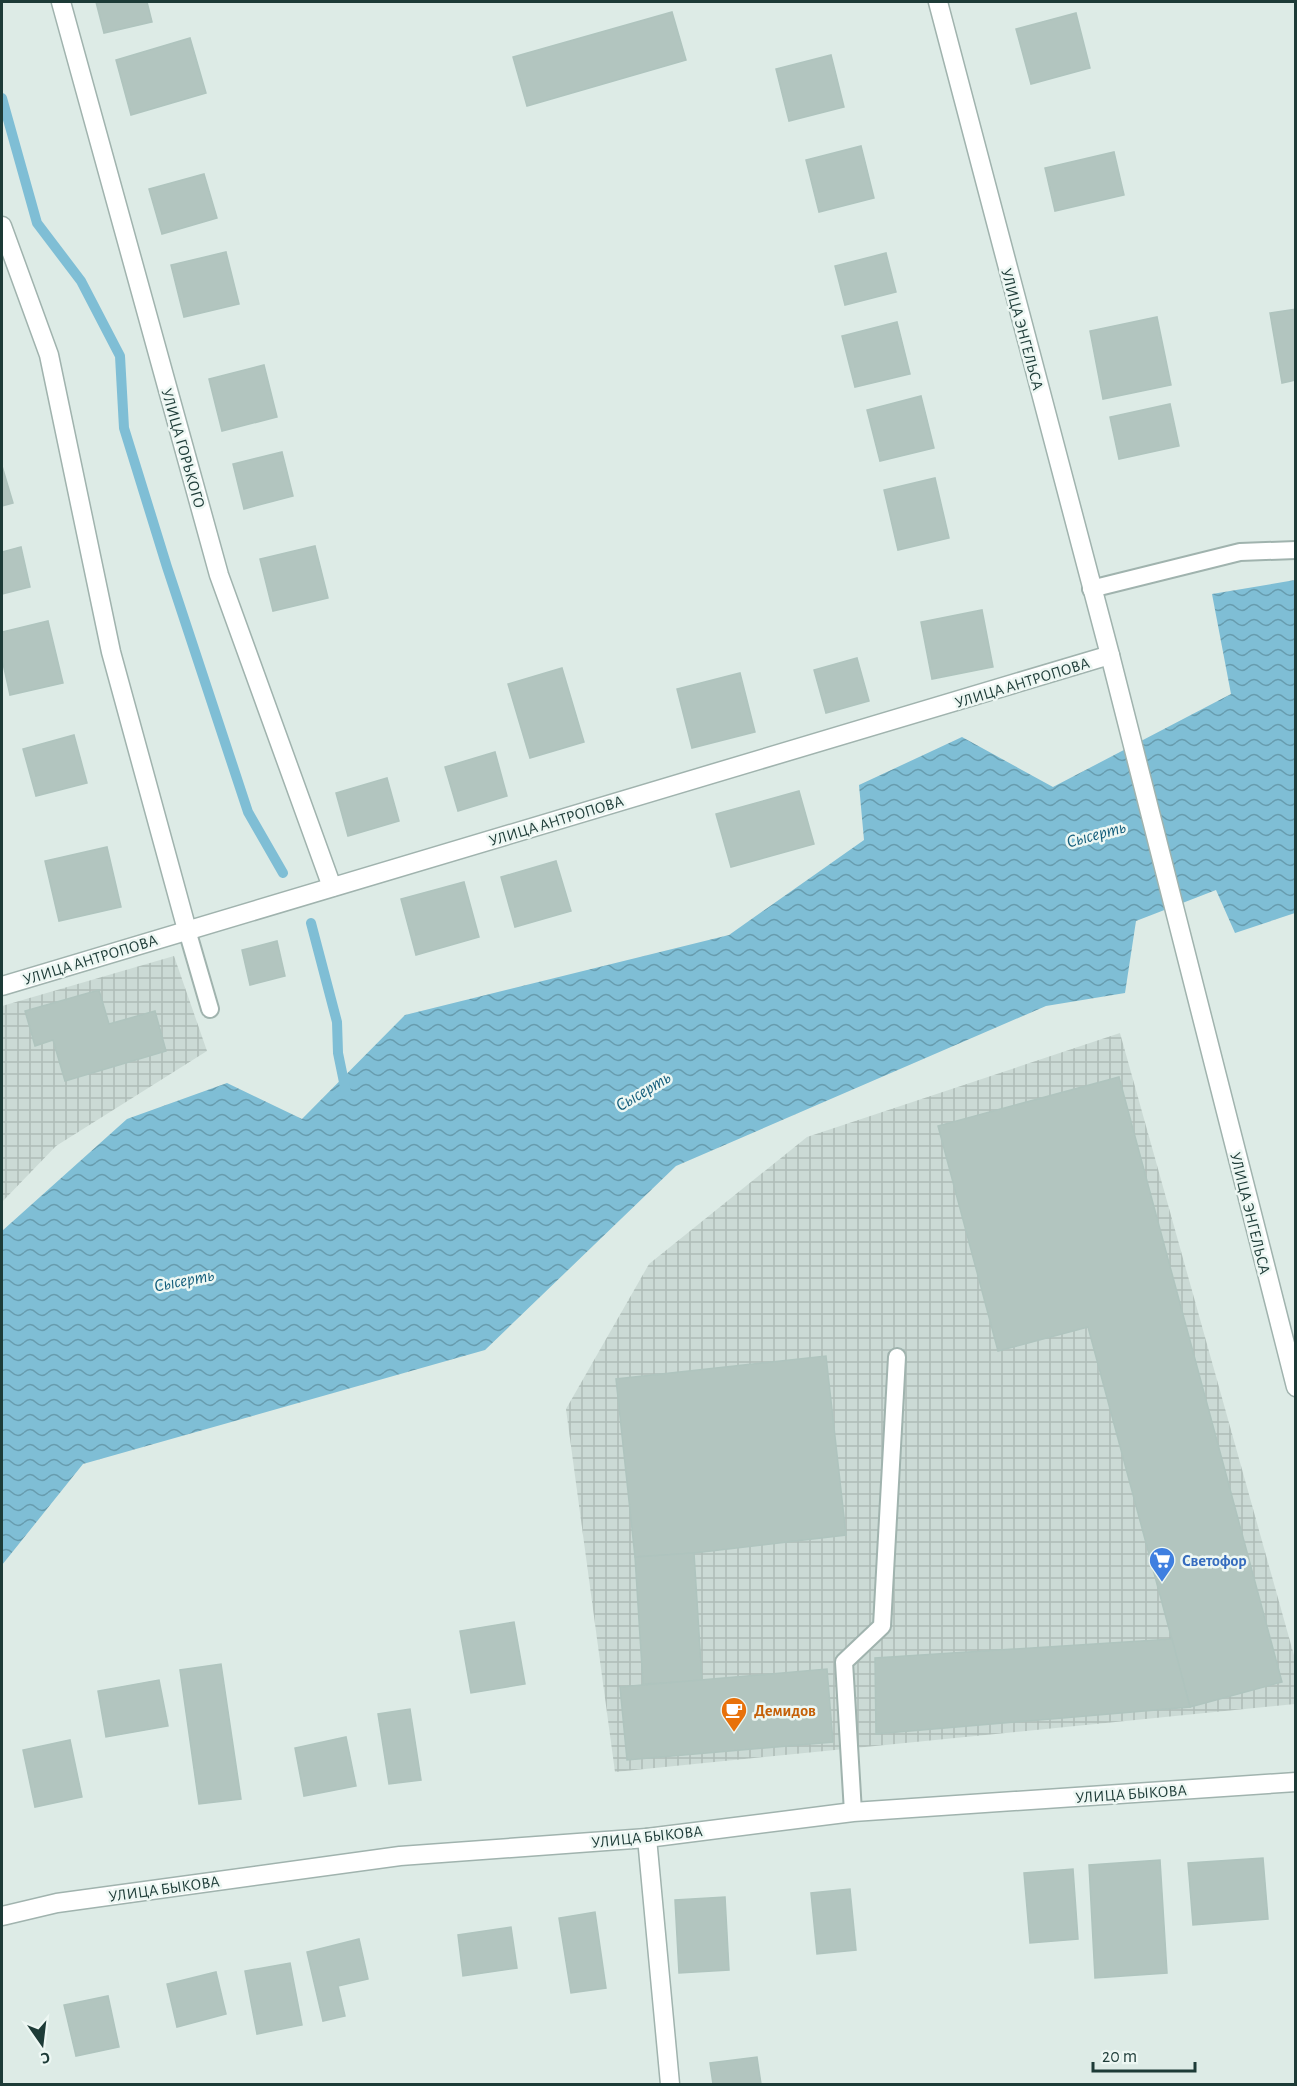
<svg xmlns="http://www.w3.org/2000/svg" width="1297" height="2086" font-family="'Alegreya Sans',sans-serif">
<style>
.industrial{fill:url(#industrial-grid)}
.water{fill:url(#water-waves)}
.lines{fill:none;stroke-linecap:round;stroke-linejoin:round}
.stream{stroke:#7fbed5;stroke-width:10}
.building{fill:#b2c5bf;stroke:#afc4be;stroke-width:1.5}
.service-casing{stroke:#a0b3ae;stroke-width:20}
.minor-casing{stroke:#a0b3ae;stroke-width:21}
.tertiary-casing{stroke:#a0b3ae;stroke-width:21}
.service{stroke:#fff;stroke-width:16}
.minor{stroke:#fff;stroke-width:18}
.tertiary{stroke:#fff;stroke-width:18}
.labels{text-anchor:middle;stroke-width:5;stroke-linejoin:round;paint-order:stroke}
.street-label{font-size:16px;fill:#1d3b37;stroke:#edf7f3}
.shop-label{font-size:16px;font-weight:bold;fill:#366cbe;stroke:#edf7f3;text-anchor:start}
.food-label{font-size:16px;font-weight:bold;fill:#c56008;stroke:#edf7f3;text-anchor:start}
.water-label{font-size:18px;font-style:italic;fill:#135d7b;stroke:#edf7f3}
</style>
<defs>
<pattern id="industrial-grid" width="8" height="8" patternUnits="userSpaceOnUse" patternTransform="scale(1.5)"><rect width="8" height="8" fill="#cbdad5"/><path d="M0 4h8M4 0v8" fill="none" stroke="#aebcb7"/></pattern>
<pattern id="water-waves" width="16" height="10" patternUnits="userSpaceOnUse" patternTransform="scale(1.5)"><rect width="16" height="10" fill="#7fbed5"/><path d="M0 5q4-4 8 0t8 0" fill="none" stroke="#679cae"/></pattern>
</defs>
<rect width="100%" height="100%" fill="#ddebe6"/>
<g class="industrial">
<path d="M174 956 207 1051 56 1146 2 1202V1006Z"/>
<path d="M1120 1033 1295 1659V1704L615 1772 566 1409 649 1264 807 1137Z"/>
</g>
<path class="water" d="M1295 580V913L1235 933 1216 890 1136 921 1125 993 1046 1006 676 1166 485 1350 83 1464 2 1565V1231L127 1119 227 1083 302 1119 405 1015 729 935 864 840 859 785 962 737 1053 787 1231 694 1212 594Z"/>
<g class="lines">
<g class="stream">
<path d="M2 98 37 223 81 281 120 356 124 428 167 567 248 812 283 873"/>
<path d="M311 923 337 1022 338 1053 346 1092"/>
</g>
</g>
<g class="building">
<path d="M96 2H147L152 22 104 33Z"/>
<path d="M672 12 686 60 527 106 513 57Z"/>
<path d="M1076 13 1090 68 1031 84 1016 29Z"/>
<path d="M190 38 206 93 131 115 116 60Z"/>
<path d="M831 55 844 107 789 121 776 69Z"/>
<path d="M861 146 874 198 819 212 806 160Z"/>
<path d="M1114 152 1124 195 1055 211 1045 168Z"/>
<path d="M204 174 217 218 162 234 149 189Z"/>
<path d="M226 252 239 304 184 317 171 265Z"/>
<path d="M886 253 896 292 845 305 835 266Z"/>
<path d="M1296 309V380L1282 383 1270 313Z"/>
<path d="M1157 317 1171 385 1103 399 1090 331Z"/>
<path d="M897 322 910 374 855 387 842 336Z"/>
<path d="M264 365 277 417 222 431 209 379Z"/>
<path d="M921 396 934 448 880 461 867 410Z"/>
<path d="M1170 404 1179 446 1119 459 1110 417Z"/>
<path d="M282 452 293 496 244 509 233 464Z"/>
<path d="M2 466 13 503 2 506Z"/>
<path d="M935 478 949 538 898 550 884 490Z"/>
<path d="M315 546 328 598 273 611 260 559Z"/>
<path d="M21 547 30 587 2 594V552Z"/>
<path d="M982 610 993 667 932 679 921 622Z"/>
<path d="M48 621 63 683 10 695 2 659V632Z"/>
<path d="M857 658 869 701 826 713 814 670Z"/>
<path d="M562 668 584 742 530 758 508 684Z"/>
<path d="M740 673 755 732 692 748 677 689Z"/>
<path d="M74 735 87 783 36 796 23 749Z"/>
<path d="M495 752 507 796 458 811 445 767Z"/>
<path d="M387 778 399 821 348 836 336 793Z"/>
<path d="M799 791 814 844 731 867 716 814Z"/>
<path d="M107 847 121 907 59 921 45 861Z"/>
<path d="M556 861 571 911 515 927 501 877Z"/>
<path d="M464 882 479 937 416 955 401 899Z"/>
<path d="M277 941 285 976 250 985 242 950Z"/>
<path d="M99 990 109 1024 155 1011 166 1051 65 1081 53 1040 35 1046 25 1011Z"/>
<path d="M1119 1077 1282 1682 1190 1707 1088 1327 998 1351 938 1126Z"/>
<path d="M826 1356 846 1535 694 1553 635 1557 616 1379Z"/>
<path d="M694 1553 702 1681 643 1684 635 1557Z"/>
<path d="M514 1622 525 1684 471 1693 460 1631Z"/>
<path d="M1172 1639 1190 1707 876 1734 875 1658Z"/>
<path d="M221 1664 241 1799 199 1804 180 1670Z"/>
<path d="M827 1669 833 1742 627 1760 620 1687Z"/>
<path d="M159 1680 168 1726 106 1737 98 1691Z"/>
<path d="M410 1709 421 1780 389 1784 378 1714Z"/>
<path d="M346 1737 356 1786 304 1796 295 1748Z"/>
<path d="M70 1740 82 1797 35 1807 23 1750Z"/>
<path d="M1263 1858 1268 1919 1193 1925 1188 1863Z"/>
<path d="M1160 1860 1167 1973 1095 1978 1089 1865Z"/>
<path d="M1073 1869 1078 1939 1030 1943 1024 1873Z"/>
<path d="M850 1889 856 1950 817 1954 811 1893Z"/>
<path d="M725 1897 729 1970 679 1973 675 1900Z"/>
<path d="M595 1912 606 1988 571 1993 559 1918Z"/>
<path d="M511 1927 517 1968 463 1976 458 1935Z"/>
<path d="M359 1939 368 1979 338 1986 345 2016 323 2021 307 1952Z"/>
<path d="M290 1963 302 2025 257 2034 245 1971Z"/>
<path d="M216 1972 226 2014 177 2027 167 1984Z"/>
<path d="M108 1996 119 2047 76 2056 64 2005Z"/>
<path d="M757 2057 761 2084H713L710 2063Z"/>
</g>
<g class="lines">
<g class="service-casing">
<g id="service">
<path d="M1091 589 1240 552 1296 550"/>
<path d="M187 930 210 1009"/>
<path d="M853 1812 844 1662 882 1626 897 1357"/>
</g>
</g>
<g class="minor-casing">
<g id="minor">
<path d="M61 2 219 575 332 887"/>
<path d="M2 226 49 355 111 652 187 930"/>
<path d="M2 986 1110 655"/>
<path d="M2 1916 57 1903 400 1856 647 1838"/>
</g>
</g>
<g class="tertiary-casing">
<g id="tertiary">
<path d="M938 2 1110 655 1296 1387"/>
<path d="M670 2084 647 1838 853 1812 1296 1782"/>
</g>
</g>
<use href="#service" class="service"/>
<use href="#minor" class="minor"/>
<use href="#tertiary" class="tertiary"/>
</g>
<defs>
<g id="supermarket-pin" transform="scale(1.35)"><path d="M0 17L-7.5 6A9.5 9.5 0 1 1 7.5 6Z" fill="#3f7fe0" stroke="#edf7f3"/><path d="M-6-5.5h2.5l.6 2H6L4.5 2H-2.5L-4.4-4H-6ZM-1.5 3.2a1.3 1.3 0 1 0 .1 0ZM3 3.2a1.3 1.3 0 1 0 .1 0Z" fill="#fff"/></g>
<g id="cafe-pin" transform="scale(1.35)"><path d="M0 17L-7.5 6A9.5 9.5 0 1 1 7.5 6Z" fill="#e8710a" stroke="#edf7f3"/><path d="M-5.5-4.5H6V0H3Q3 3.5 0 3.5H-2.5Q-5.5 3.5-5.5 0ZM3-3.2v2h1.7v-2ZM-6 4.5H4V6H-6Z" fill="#fff"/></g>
</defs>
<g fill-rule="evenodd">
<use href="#supermarket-pin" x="1162" y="1560"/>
<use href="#cafe-pin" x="734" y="1710"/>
</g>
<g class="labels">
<g class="street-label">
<text transform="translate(1023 329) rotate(75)" y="6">УЛИЦА ЭНГЕЛЬСА</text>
<text transform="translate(184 448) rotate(74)" y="6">УЛИЦА ГОРЬКОГО</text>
<text transform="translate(1022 682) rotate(-17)" y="6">УЛИЦА АНТРОПОВА</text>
<text transform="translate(556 820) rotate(-17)" y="6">УЛИЦА АНТРОПОВА</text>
<text transform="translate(90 959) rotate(-17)" y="6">УЛИЦА АНТРОПОВА</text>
<text transform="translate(1251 1213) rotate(76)" y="6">УЛИЦА ЭНГЕЛЬСА</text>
<text transform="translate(1131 1793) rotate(-4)" y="6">УЛИЦА БЫКОВА</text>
<text transform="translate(647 1836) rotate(-6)" y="6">УЛИЦА БЫКОВА</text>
<text transform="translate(164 1888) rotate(-8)" y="6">УЛИЦА БЫКОВА</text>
</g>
<g class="shop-label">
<text x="1182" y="1566">Светофор</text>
</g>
<g class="food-label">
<text x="754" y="1716">Демидов</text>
</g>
<g class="water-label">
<text transform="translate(1096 834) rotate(-15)" y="6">Сысерть</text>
<text transform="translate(643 1091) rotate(-31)" y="6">Сысерть</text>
<text transform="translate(184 1280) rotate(-11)" y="6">Сысерть</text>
</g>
</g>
<rect width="1297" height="2086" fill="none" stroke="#1d3b37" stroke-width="6"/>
<g transform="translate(42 2044) rotate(166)" stroke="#edf7f3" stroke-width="4.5" paint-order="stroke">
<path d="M0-4.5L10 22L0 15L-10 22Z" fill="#1d3b37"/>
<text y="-9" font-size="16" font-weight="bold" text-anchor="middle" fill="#1d3b37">С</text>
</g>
<path d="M1093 2062v9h102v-9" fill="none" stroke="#1d3b37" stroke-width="3"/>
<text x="1102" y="2062" font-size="18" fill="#1d3b37" stroke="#edf7f3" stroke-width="4.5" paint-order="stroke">20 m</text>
</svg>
